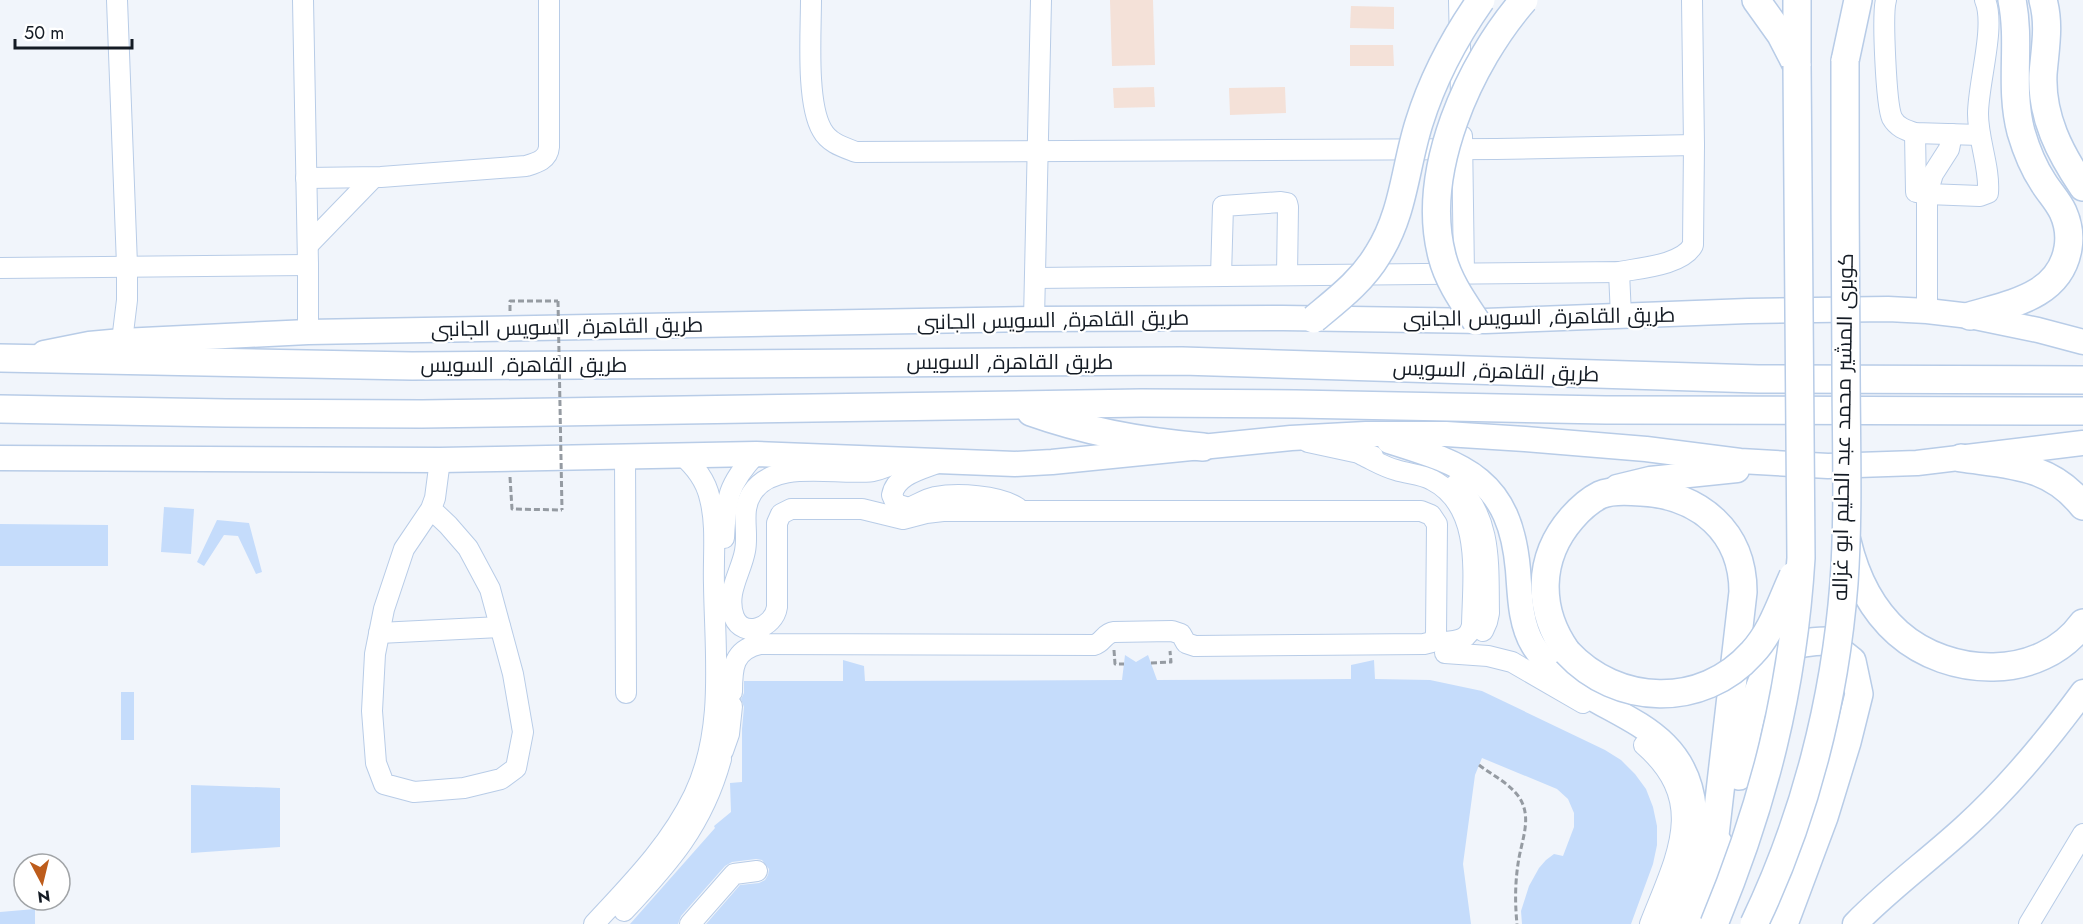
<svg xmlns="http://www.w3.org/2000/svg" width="2083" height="924" font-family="Jost,Cairo,sans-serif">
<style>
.green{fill:#f4e1d8}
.building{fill:#c5dcfb}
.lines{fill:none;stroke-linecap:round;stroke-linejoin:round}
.minor-casing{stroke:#b8cce7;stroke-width:22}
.major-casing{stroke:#b8cce7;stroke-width:27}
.highway-casing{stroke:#b8cce7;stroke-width:30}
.path{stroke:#959ba2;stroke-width:3;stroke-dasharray:6 3;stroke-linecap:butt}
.minor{stroke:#fff;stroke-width:20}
.major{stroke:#fff;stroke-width:24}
.highway{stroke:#fff;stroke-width:27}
.highway-bridge-casing{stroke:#b8cce7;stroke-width:30;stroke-linecap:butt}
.path-bridge{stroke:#959ba2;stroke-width:3;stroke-dasharray:6 3;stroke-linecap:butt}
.highway-bridge{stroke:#fff;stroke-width:27}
.labels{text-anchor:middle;stroke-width:4.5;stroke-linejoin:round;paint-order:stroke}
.street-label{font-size:21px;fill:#141b24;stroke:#fff}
</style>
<rect width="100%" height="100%" fill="#f1f5fb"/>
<g class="green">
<path d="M1110 0H1153L1155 65 1112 66Z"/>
<path d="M1351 6 1394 7V29L1350 28Z"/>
<path d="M1350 45H1393L1394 66H1350Z"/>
<path d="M1154 87 1155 107 1114 108 1113 88Z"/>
<path d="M1285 87 1286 113 1230 115 1229 88Z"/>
</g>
<g class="building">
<path d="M164 507 194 509 191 554 161 552Z"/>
<path d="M217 520 249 523 262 572 256 574 238 536 224 535 204 566 197 562Z"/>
<path d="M0 524 108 525V566H0Z"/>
<path d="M1125 655 1136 662 1148 655 1157 680 1351 679V665L1374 660 1375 679 1430 680 1482 691 1605 750 1621 760 1635 774 1646 789 1653 807 1657 826V845L1653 864 1631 924H1522L1521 911 1529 886 1539 868 1546 860 1554 854 1563 856 1574 827V813L1568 799 1557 789 1482 758 1475 775 1463 864 1471 924H706L740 885 759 883 765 880 768 875 769 869 762 860 756 859 732 862 725 866 681 916 678 924H630L715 828 714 826 731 812 730 783 742 782V729L744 707 741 699 744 693V681H843V660L864 666 865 681 1122 680Z"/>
<rect x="121" y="692" width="13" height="48"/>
<path d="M191 785 280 788V847L191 853Z"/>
<path d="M35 909V924H0V912Z"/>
</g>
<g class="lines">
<g class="minor-casing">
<g id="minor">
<path d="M117 0 127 265V300L122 341"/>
<path d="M303 0 308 265V332"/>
<path d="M811 0C811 32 806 103 822 130 829 143 843 147 856 152L1496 149 1694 145"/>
<path d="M1459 0 1461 97"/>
<path d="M1886 0C1882 14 1886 104 1892 118 1897 127 1905 130 1915 133L1980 135"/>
<path d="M1915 133 1916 192 1927 194 1980 196 1988 193C1990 167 1978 140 1978 114 1978 83 1996 26 1985 0"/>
<path d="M1462 136 1464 274"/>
<path d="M306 178 381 177 526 166C536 163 548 160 549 147V0"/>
<path d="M308 245 373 178"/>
<path d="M0 268 308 265"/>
<path d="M1619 272 1621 316"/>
<path d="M1221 276 1223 206 1281 202 1287 203 1288 207 1287 275"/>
<path d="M1035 278 1619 272C1640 268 1683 265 1693 245L1694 145 1692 0"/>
<path d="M1927 311V194L1933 174 1949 149 1952 134"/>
<path d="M1034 319 1041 0"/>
<path d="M1308 442 1373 456"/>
<path d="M625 455 626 693"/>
<path d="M1362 455C1373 460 1384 467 1396 470 1408 474 1421 474 1432 480 1483 506 1473 577 1472 625 1469 639 1459 641 1445 642"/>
<path d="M940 462C923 469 896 474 892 495L896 504 909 508C918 504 926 499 935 497 957 493 999 495 1018 508"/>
<path d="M1456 484C1493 518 1488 567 1489 613L1487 622 1483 631"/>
<path d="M431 509 448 525 468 548 490 589 513 674 523 732 516 768 501 779 464 788 414 792 384 784 376 763 372 711 375 654 384 609 404 549 431 509 435 498 440 460"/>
<path d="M724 538C726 498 728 484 756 454"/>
<path d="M379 633 500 627"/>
<path d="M1445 653 1488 656 1512 662 1583 703"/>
<path d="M732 692C732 668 733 650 760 644L1094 645C1103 643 1104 633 1114 632L1172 631 1181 634 1186 643 1195 646 1424 644 1432 642 1436 635 1437 524 1431 515 1421 511H943L926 513 903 519 862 509H791L781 514 777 523V607C774 628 743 639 734 617 725 593 741 573 745 551 749 531 740 511 752 493 774 458 837 476 873 471 882 469 890 466 898 461"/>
<path d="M1644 745C1709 802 1676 857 1650 924"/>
<path d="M723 751 729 734 732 706"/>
<path d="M624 911C669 863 703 825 721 759"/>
<path d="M594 924C631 884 670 845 694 795 725 730 715 655 714 585 713 557 717 526 710 499 706 480 695 467 681 454"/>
<path d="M690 924 734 874 757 871"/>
<path d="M2029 924 2083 834"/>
</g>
</g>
<g class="major-casing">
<g id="major">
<path d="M44 353 89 344 122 341 308 332 1034 319 1283 318 1485 321 1748 311 1888 309 1927 311 1970 316 2038 330 2083 342"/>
<path d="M1389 441C1466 465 1510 479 1518 570 1520 595 1520 623 1533 645 1578 720 1685 708 1694 810 1697 848 1685 890 1668 924"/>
<path d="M0 458 440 460 756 454 1015 464 1052 462 1291 438 1366 434H1446L1525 439 1646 449 1740 461 1828 466 1917 463 2083 443"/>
<path d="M1617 487 1650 479 1737 470"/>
<path d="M1855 924C1889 889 1929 860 1965 827 2010 786 2047 741 2083 692"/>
</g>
</g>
<g class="highway-casing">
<g id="highway">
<path d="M1756 0 1781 35 1797 66"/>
<path d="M1797 0V62"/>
<path d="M2043 0C2050 25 2045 49 2043 74 2041 117 2060 153 2083 187"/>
<path d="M1845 61 1858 0"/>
<path d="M1970 316C2009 304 2060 297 2068 248 2070 236 2068 223 2063 212 2058 201 2049 192 2043 182 2033 167 2026 149 2021 132 2009 86 2021 44 2012 0"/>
<path d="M0 358 412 366 1182 361 1758 379 2083 380"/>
<path d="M0 409 226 413 422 414 1141 403 1296 404 1606 410 2083 411"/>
<path d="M1031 412C1087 432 1144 442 1203 447"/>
<path d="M1961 458C2009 465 2050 464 2083 506"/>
<path d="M1847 541C1855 575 1871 609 1898 633 1949 678 2040 682 2083 623"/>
<path d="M1567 652C1537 610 1537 558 1572 518 1579 510 1590 500 1600 495 1611 490 1629 491 1641 492 1700 495 1743 532 1743 592L1712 861"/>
<path d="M1739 776C1745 744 1755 671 1783 651 1794 643 1814 641 1827 641L1852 661 1859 694 1847 742 1824 817 1784 924"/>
<path d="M1689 924 1719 844"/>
</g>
</g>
<g class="path">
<path d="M510 311V301H558"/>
<path d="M510 477 512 509 562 510"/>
<path d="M1114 650 1115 664H1124"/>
<path d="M1151 663 1171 662 1170 651"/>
<path d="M1479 765C1492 775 1509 783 1519 797 1533 818 1521 841 1518 864 1515 884 1515 904 1517 924"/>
</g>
<use href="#minor" class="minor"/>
<use href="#major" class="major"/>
<use href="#highway" class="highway"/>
<g class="highway-bridge-casing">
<g id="highway-bridge">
<path d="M1314 319C1338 299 1362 281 1378 254 1404 213 1405 167 1419 123 1433 78 1455 37 1481 0"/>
<path d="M1476 321C1462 300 1448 280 1442 256 1420 172 1469 63 1524 0"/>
<path d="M1567 652C1617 706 1702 709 1752 653 1772 632 1781 602 1793 576"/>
<path d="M1714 924C1764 804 1793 689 1801 558L1797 66"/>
<path d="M1754 924C1805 818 1835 700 1844 583 1849 511 1846 438 1846 365 1845 264 1845 162 1845 61"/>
</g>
</g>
<path class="path-bridge" d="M558 301 562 510"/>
<use href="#highway-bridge" class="highway-bridge"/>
</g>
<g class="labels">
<g class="street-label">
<text transform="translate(1539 317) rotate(-1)" y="7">طريق القاهرة, السويس الجانبى</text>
<text transform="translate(1053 320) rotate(-1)" y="7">طريق القاهرة, السويس الجانبى</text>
<text transform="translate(567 327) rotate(-1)" y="7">طريق القاهرة, السويس الجانبى</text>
<text x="1010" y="369">طريق القاهرة, السويس</text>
<text x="524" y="372">طريق القاهرة, السويس</text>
<text transform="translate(1496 371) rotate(2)" y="7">طريق القاهرة, السويس</text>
<text transform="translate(1843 427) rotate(-89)" y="7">كوبرى المشير محمد عبد الحليم ابو غزاله</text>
</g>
</g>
<g transform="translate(42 882) rotate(173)"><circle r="28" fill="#ffffff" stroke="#a1a4a7" stroke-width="1.5"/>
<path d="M0-4.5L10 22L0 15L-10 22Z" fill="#bd5c1b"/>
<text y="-9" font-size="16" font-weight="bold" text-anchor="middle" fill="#141b24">N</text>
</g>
<path d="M15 39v9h117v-9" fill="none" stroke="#141b24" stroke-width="3"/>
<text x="24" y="39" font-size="18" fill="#141b24" stroke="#ffffff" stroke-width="4.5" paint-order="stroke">50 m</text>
</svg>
